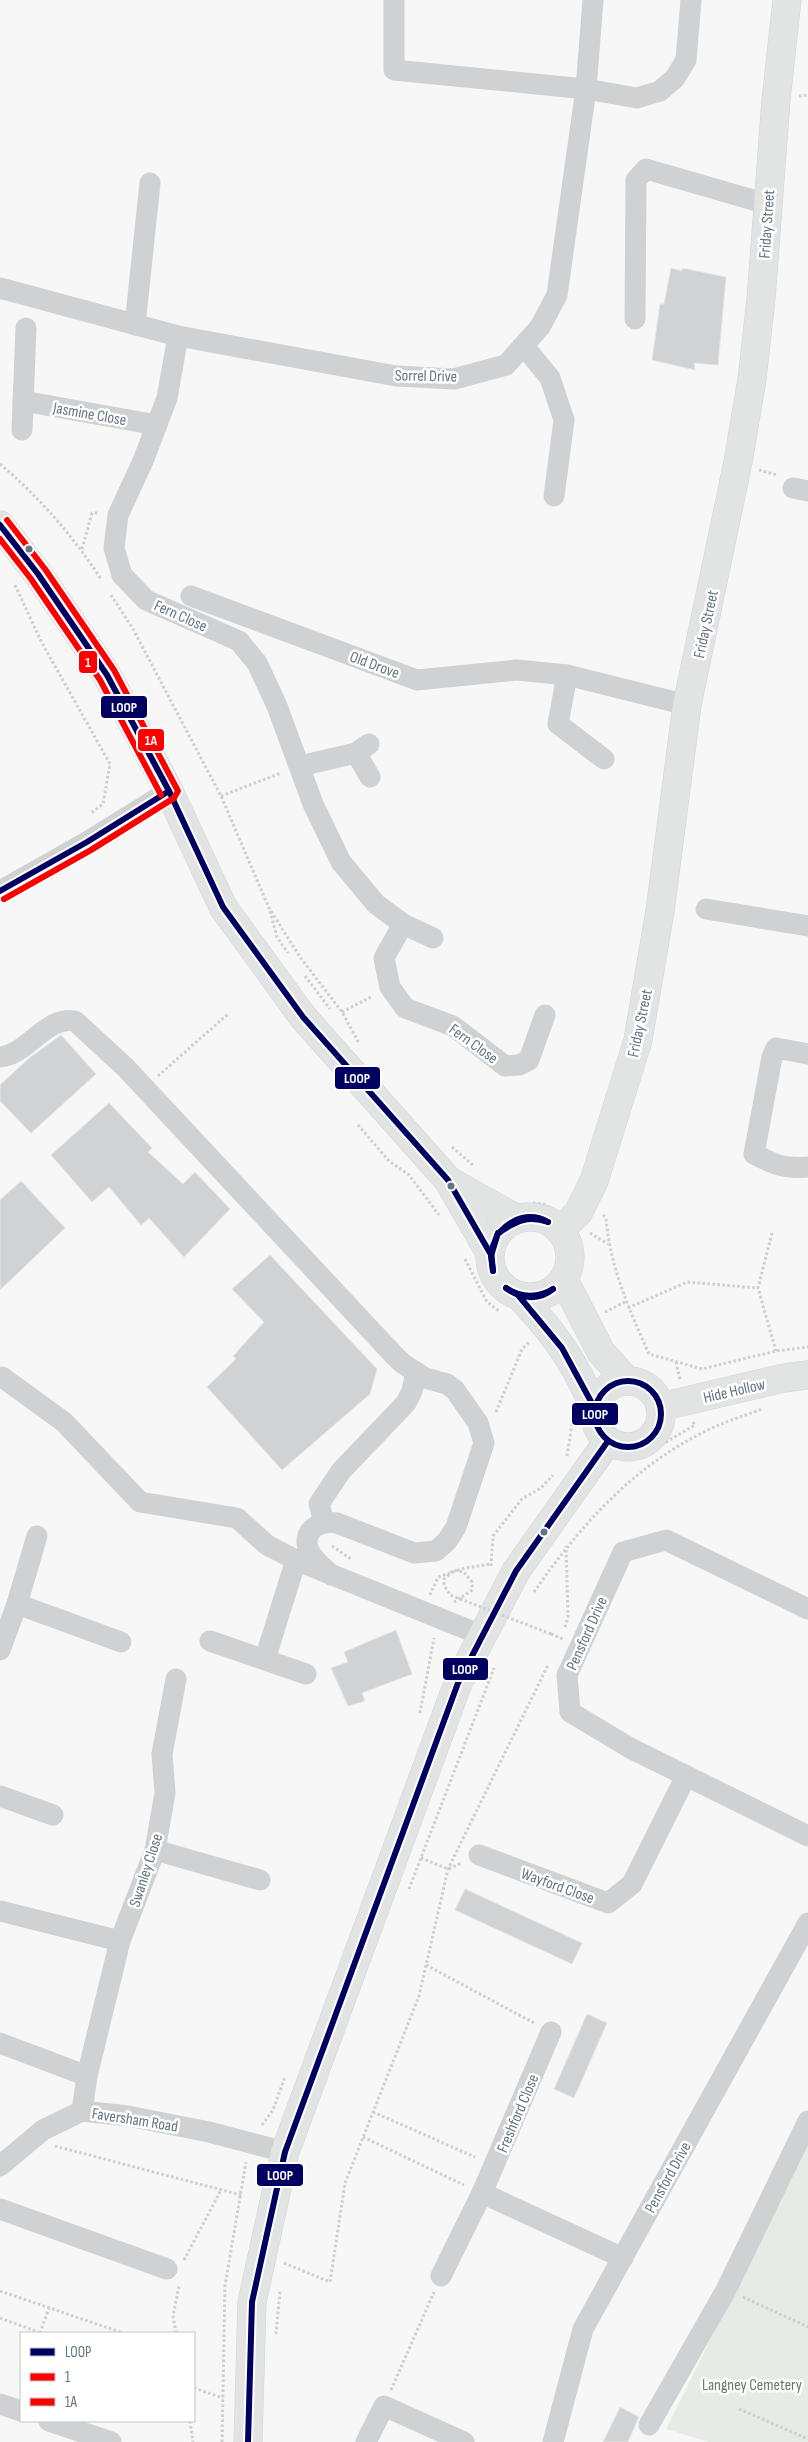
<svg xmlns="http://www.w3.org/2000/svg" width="808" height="2442" font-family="'Sofia Sans Condensed',sans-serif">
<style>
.green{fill:#e7ebe5}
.building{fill:#d1d2d3;stroke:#e6e6e6}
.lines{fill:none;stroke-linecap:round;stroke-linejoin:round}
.major-casing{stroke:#d2d3d5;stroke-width:29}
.path{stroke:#cdcece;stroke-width:3;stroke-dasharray:2.5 2.5;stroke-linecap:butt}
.minor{stroke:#cfd1d2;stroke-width:21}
.major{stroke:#e2e3e3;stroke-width:28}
.path-bridge{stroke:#cdcece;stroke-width:3;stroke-dasharray:2.5 2.5;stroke-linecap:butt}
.bus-1-casing{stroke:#fff;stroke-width:10}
.bus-2-casing{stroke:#fff;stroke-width:10}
.bus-3-casing{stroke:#fff;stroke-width:10}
.bus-1{stroke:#000060;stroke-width:6}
.bus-2{stroke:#f00;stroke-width:6}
.bus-3{stroke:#f00;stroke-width:6}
.bus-dot{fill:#637482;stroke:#fff;stroke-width:2}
.labels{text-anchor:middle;stroke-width:5;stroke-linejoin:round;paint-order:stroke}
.street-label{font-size:16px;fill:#637482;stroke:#fff}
.park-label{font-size:16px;fill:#667a62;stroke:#fff}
.line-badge{stroke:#fff;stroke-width:2}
.badge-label{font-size:14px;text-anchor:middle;font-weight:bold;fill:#fff}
</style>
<rect width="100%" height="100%" fill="#f7f7f7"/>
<path class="green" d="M808 2144V2442H709L666 2429Z"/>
<g class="building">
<path d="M671 268 682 271V268L726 277 718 365 694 363 695 370 652 360 660 304H664Z"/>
<path d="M61 1035 96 1074 31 1133 0 1101V1085L28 1059Z"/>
<path d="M109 1103 152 1148 148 1152 183 1184 195 1172 230 1209 184 1257 149 1218 141 1225 109 1187 92 1202 51 1155Z"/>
<path d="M21 1181 65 1228 0 1290V1200Z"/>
<path d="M270 1255 377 1369 370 1394 282 1470 207 1387 236 1359 233 1356 264 1322 232 1289Z"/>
<path d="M396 1630 412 1674 362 1693 365 1701 348 1706 331 1668 348 1662 344 1652Z"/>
<path d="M465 1889 582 1943 572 1964 455 1910Z"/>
<path d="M587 2014 607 2023 574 2098 554 2089Z"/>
<path d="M620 2407 639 2417 628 2442H603Z"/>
</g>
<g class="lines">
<g class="major-casing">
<g id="major">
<path d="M0 525 38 574 107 675 169 791 223 907 303 1017 448 1180 490 1253"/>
<path d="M449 1181 517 1219"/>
<circle cx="530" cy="1257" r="40"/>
<path d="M560 1230 578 1213 594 1181 638 1040 660 911 687 705 738 462 752 379 761 299 776 100 787 0"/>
<path d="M564 1280 601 1352 627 1381"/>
<path d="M518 1295C555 1333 574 1361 595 1409"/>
<circle cx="628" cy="1414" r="33"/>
<path d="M660 1407 784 1378 808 1375"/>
<path d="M248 2442 252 2302 285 2152 458 1683 516 1571 608 1441"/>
</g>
</g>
<g class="path">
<path d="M799 96 808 95"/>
<path d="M0 464C40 498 72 535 101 579"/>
<path d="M759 470 777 475"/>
<path d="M82 549 92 513H99"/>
<path d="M15 585 42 643 110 764 103 804 91 813"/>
<path d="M111 595 133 629 221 796 269 908 300 957 342 1012 359 1043"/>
<path d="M221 796 281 773"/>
<path d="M270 911 277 937 288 953"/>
<path d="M305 976 330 1009"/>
<path d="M342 1012 373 996"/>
<path d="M158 1076 229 1013"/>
<path d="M358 1125 389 1161 409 1175 439 1215"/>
<path d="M452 1147 474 1166"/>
<path d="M533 1203 544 1204 551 1208"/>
<path d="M603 1215 606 1218C610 1267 629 1309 649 1354L702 1369 776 1351 808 1347"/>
<path d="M590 1233 608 1244"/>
<path d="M772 1233 758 1288 776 1351"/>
<path d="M465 1259 487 1302 499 1311"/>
<path d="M628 1308 687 1282 758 1288"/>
<path d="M605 1312 625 1302"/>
<path d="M676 1362 680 1380"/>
<path d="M496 1412 522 1349 529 1342"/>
<path d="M651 1439 666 1442 695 1425 693 1422"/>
<path d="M567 1456 573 1418"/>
<path d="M332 1546 351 1559"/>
<path d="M491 1566 493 1536 522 1499 541 1488 553 1475"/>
<path d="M534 1592C580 1526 634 1465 708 1430 726 1421 744 1416 762 1409"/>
<path d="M430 1595 438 1577 465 1568 491 1564"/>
<path d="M454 1602 462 1597"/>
<path d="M565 1627 568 1617 566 1546"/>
<path d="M551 1634 563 1639"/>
<path d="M420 1713 434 1638"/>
<path d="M421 1858 448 1869 462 1863"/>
<path d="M409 1889 494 1668"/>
<path d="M426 1965 534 2023"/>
<path d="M373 2112 475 2157"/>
<path d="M262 2125 273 2110 285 2077"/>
<path d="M363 2137 464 2185"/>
<path d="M55 2146 241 2195"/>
<path d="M184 2260 221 2190"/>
<path d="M284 2263 330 2282 345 2183 419 1996 448 1869 548 1665"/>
<path d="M0 2291 123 2333"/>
<path d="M743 2297 808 2327"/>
<path d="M0 2318 41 2333"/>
<path d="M40 2333 49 2308"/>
<path d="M176 2333 173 2316 179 2286"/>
<path d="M276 2334 280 2291"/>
<path d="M194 2388 223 2398"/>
<path d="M391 2390 434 2292"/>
<path d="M739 2409 808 2439"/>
<path d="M190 2421 193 2442"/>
<path d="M222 2442 225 2286 246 2162"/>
</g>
<g class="minor">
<path d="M394 0V70L586 89 637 98 660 91 675 78 686 60 691 0"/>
<path d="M0 288 178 336 396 376 454 379 506 365 540 327 557 295 586 89 593 0"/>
<path d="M635 319 636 180 646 169 767 204"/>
<path d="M135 325 150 183"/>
<path d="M178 336 167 398 143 461 118 515 114 548 122 575 146 600 239 641 257 663 277 706 313 804 341 862 376 904 403 924 433 938"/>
<path d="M524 346 550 378 564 420 554 496"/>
<path d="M23 401 157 425"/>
<path d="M22 430 26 328"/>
<path d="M793 488 808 491"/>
<path d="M191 596 417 680 517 670 567 675 687 705"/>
<path d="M567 675 558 724 604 759"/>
<path d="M356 753 370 777"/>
<path d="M300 766 356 753 369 744"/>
<path d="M0 891 87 842 169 791"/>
<path d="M706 909 808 926"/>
<path d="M403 924 384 958 390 987 405 1008 453 1026 505 1066 519 1065 529 1060 545 1015"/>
<path d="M808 1054 776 1048 772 1057 754 1154C775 1165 784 1169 808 1167"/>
<path d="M0 1057C29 1054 45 1016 75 1021L125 1067 392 1353 402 1363 425 1378 447 1384 455 1390 478 1423 484 1443 456 1527 447 1541 436 1551 414 1553 337 1523C322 1521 302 1528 308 1548 312 1559 323 1567 331 1575"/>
<path d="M2 1377 64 1422 140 1502 237 1518 267 1545 298 1561 481 1635"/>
<path d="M324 1522 319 1504 341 1471 406 1403 412 1391 416 1372"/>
<path d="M17 1604 121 1642"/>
<path d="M808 1609 666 1540 623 1552 567 1675 570 1712 630 1748 808 1836"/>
<path d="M210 1641 306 1674"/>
<path d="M0 1650 17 1604 37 1536"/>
<path d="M265 1659 296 1560"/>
<path d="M0 1796 53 1815"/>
<path d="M155 1850 260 1880"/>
<path d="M479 1855 608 1903 632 1884 686 1776"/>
<path d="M0 1911 120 1941"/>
<path d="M0 2043 87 2076"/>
<path d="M82 2111 87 2076 120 1941 155 1850 165 1793 162 1754 176 1679"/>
<path d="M0 2166 43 2130 82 2111 128 2116 209 2132 285 2152"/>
<path d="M482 2193 623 2258"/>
<path d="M0 2209 167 2269"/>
<path d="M441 2276 482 2193 551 2032"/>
<path d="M0 2404 21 2411"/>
<path d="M49 2421 111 2442"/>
<path d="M649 2425 726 2290 808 2121"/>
<path d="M366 2442 384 2406 464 2442"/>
<path d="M553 2442 583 2329 808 1923"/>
</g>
<use href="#major" class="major"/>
<path class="path-bridge" d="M462 1597 472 1590V1582L464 1572 454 1570 444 1579V1585L450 1595 551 1634"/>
<g class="bus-1-casing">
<g id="bus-1">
<path d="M0 525 38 574 107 675 169 791 223 907 303 1017 448 1180 490 1253"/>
<path d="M0 891 87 842 169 791"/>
<path d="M500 1232C512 1218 531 1212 548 1222"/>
<path d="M500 1232C516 1221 528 1215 548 1222"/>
<path d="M493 1271 491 1251 498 1233"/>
<path d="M493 1271 491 1256 498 1233"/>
<path d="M506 1288C521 1298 539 1298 553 1289"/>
<path d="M506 1288C521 1299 539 1301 553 1289"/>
<path d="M518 1295 562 1348 595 1409"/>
<circle cx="628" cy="1414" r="33"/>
<path d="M248 2442 252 2302 285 2152 458 1683 516 1571 608 1441"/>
</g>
</g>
<g class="bus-2-casing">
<g id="bus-2">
<path d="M0 539 31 579 100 680 161 795"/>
<path d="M4 899 91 850 174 798"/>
</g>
</g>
<g class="bus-3-casing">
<path id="bus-3" d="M4 899 91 850 174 798 178 791 114 670 45 569 7 520"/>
</g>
<use href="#bus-1" class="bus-1"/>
<use href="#bus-2" class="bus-2"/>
<use href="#bus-3" class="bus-3"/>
</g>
<g class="bus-dot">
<circle cx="29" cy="549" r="4.5"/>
<circle cx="451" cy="1186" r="4.5"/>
<circle cx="544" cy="1532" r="4.5"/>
</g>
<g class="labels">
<g class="street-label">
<text transform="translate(766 224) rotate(-86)" y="6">Friday Street</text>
<text transform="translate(426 375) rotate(1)" y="6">Sorrel Drive</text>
<text transform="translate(90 413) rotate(10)" y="6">Jasmine Close</text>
<text transform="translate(181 615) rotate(24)" y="6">Fern Close</text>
<text transform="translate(705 624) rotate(-78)" y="6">Friday Street</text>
<text transform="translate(375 664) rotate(20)" y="6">Old Drove</text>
<text transform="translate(639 1023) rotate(-78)" y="6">Friday Street</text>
<text transform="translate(474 1043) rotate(36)" y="6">Fern Close</text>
<text transform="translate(734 1390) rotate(-13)" y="6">Hide Hollow</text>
<text transform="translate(586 1633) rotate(-66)" y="6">Pensford Drive</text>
<text transform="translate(145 1870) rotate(-72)" y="6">Swanley Close</text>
<text transform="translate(558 1885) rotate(20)" y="6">Wayford Close</text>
<text transform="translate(517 2113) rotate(-67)" y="6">Freshford Close</text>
<text transform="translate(135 2119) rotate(9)" y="6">Faversham Road</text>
<text transform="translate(667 2177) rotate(-61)" y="6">Pensford Drive</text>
</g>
<g class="park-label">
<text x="752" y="2390">Langney Cemetery</text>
</g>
</g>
<g class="line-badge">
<rect x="78" y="650" width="20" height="24" rx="5" fill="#f00"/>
<rect x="100" y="695" width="48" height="24" rx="5" fill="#000060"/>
<rect x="137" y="728" width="28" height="24" rx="5" fill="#f00"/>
<rect x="334" y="1066" width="47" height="24" rx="5" fill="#000060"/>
<rect x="571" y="1402" width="48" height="24" rx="5" fill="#000060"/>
<rect x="442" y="1657" width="47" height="24" rx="5" fill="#000060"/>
<rect x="256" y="2163" width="48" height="24" rx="5" fill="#000060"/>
</g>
<g class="badge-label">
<text x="88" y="667">1</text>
<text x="124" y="712">LOOP</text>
<text x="151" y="745">1A</text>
<text x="357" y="1083">LOOP</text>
<text x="595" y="1419">LOOP</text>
<text x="465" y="1674">LOOP</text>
<text x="280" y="2180">LOOP</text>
</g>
<rect x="20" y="2332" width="175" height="90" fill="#ffffff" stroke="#c1c7cd"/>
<rect x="30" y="2348" width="25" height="8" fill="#000060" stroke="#c1c7cd"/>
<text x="65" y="2357" font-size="15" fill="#637482">LOOP</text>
<rect x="30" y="2373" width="25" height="8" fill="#ff0000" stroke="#c1c7cd"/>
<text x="65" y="2382" font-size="15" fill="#637482">1</text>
<rect x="30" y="2398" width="25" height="8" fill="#ff0000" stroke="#c1c7cd"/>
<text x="65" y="2407" font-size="15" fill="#637482">1A</text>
</svg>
